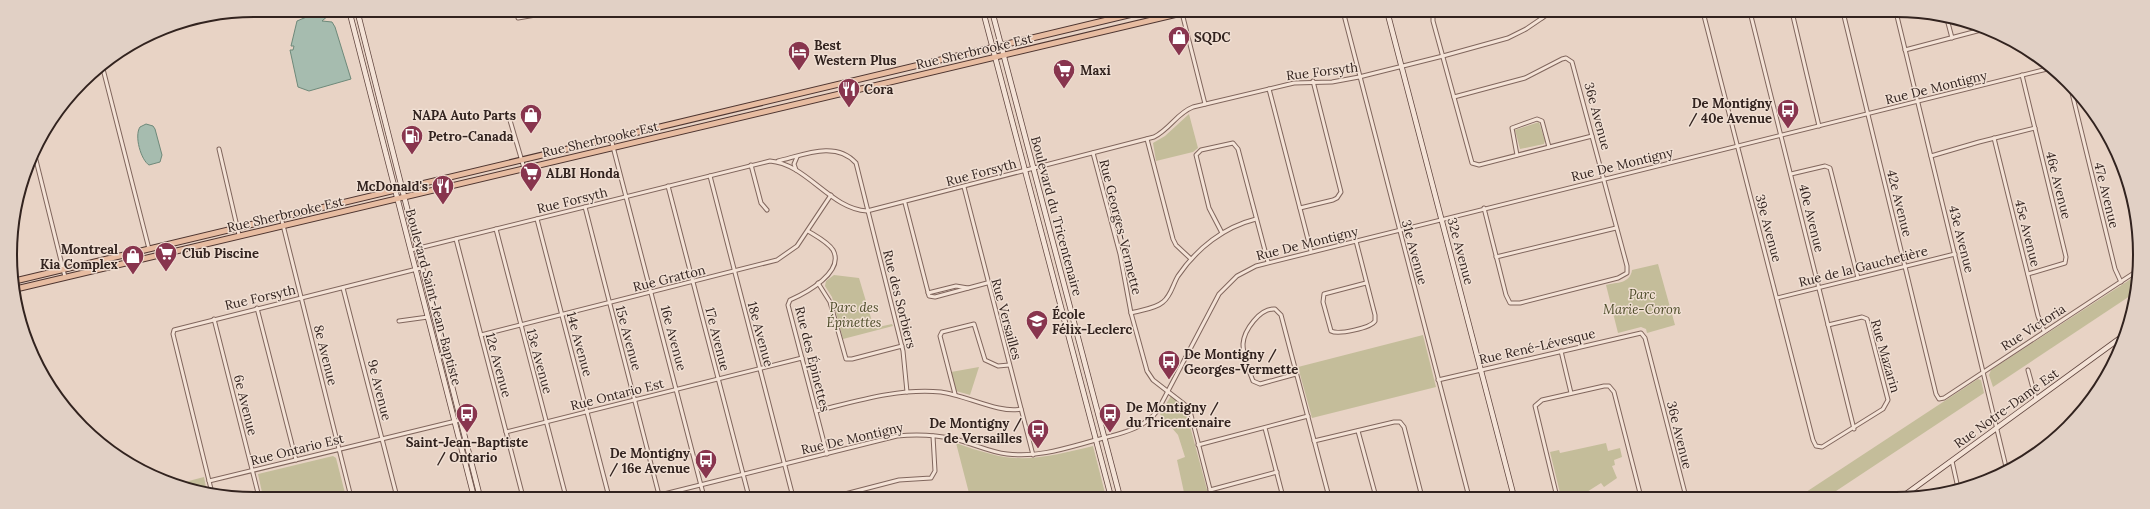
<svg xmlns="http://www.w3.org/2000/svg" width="2150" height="509" font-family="Lora,serif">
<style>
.green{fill:#c4bd9a}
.water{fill:#a6bcaf;stroke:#6e897a}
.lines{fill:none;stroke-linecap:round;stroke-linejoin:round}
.street-casing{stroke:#80665d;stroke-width:5}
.secondary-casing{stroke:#624740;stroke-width:6}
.primary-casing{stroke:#4f3631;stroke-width:7}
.street{stroke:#f4e3d7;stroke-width:3}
.secondary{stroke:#f4e3d7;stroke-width:4.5}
.primary{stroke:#e7bca1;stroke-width:5}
.labels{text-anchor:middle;stroke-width:3;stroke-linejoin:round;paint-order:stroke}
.poi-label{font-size:13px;font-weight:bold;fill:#32231f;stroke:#f0dfd3;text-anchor:start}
.street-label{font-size:13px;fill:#32231f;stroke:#f0dfd3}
.park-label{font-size:13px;font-style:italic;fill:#4c4b28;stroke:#f0dfd3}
.rim{fill:none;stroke:#32231f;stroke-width:2}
</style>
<rect width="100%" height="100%" fill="#e8d3c5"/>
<g class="green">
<path d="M1189 114 1198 148 1193 152 1156 161 1153 143 1165 136Z"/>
<path d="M1539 122 1545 141 1544 144 1520 149 1515 130Z"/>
<path d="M1658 264 1675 325 1647 333 1646 329 1641 327 1618 333 1606 285C1617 282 1630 284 1632 270Z"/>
<path d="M834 275 859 278 874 328 892 324 893 326 843 339 832 297 825 286 826 281Z"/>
<path d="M2137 275 2136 292 1993 387 1989 375 1991 370Z"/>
<path d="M1423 335 1436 387 1312 418 1298 367Z"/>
<path d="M979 367 970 395 956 391 951 372Z"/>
<path d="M1978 379 1981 380 1984 393 1827 497H1792L1800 496Z"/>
<path d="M1171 396 1180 403 1187 415 1209 497H1185L1177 460 1185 457 1178 435 1160 414Z"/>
<path d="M956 443C967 447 979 451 991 454 1026 464 1059 454 1093 446L1106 497H970Z"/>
<path d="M1606 443 1608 451 1620 448 1622 457 1614 460 1615 465 1612 466 1617 478 1604 487 1601 483 1582 495 1561 497 1550 452 1559 450 1560 453Z"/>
<path d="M333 456 336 458 345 493 330 497H263L258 474Z"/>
<path d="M204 477 206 487 198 489 181 483Z"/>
</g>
<g class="water">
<path d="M323 10H327L329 15 322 21 332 22 335 27 351 79 309 91 298 87 290 50H293L294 46H291L297 21Z"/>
<path d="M146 124 153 126 155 129 162 155 160 162 149 165C141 160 134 136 140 127Z"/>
</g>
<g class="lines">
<g class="street-casing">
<g id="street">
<path d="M1343 11 1469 497"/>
<path d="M1437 12 1433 16V21L1472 163 1479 165 1592 136"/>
<path d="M1539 12 1542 18"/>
<path d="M1703 12 1813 440 1816 446 1822 447 1883 409 1888 400 1867 319 1862 317 1828 325"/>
<path d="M1750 12 1854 429"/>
<path d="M1792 12 1819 126"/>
<path d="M1843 12 1936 394 1939 399 1944 398 2137 271"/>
<path d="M1896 12 2007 471"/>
<path d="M1182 13 1205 104"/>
<path d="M518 18 565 10"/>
<path d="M1947 19 1952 38"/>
<path d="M1905 50 1981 30"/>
<path d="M102 65 149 249"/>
<path d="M2022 75 2066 257 2065 263 2028 274"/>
<path d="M1269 89 1311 251"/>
<path d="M2071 89 2115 269 2121 282"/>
<path d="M1454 97 1525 78 1562 59 1566 58 1572 62 1627 266V273L1618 278 1520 303H1510L1506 295 1484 208"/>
<path d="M509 117 524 168"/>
<path d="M1994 138 2038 316 2044 331"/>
<path d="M611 139 704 497"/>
<path d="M1147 139 1173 239 1176 245 1191 259"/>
<path d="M219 149 239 235"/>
<path d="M34 152 65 277"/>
<path d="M1093 153 1120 254 1131 313 1147 371 1153 380 1184 404 1190 411 1212 497"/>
<path d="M1517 155 1512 128 1537 119 1542 121 1549 147"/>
<path d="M1931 156 1979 142 2035 128"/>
<path d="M778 161C803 155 836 140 856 163L903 351 907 392"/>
<path d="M751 165 761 203 767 210"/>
<path d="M796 170 794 164 797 157"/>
<path d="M1791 174 1825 166 1830 168 1858 278"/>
<path d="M710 176 793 497"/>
<path d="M668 186 749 497"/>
<path d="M964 187 1033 455"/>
<path d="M905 203 929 296 935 297 987 283"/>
<path d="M585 207 659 495"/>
<path d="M1300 208 1333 200 1337 198 1341 192 1313 81"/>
<path d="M281 217 351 497"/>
<path d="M537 219 609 497"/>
<path d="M496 229 566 497"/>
<path d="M808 231C816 236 828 242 833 250 845 272 806 293 790 300L788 305 827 454"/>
<path d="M1222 233 1209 208 1196 155 1201 150 1233 143 1238 149 1268 262"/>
<path d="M456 239 523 497"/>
<path d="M1356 241 1375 315V321C1371 328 1338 335 1331 331L1323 302 1324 294 1366 283"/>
<path d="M411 250 770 161C807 164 830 209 867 211L1154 137C1170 129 1177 113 1193 107L1294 83 1332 82 1359 77 1443 56 1508 38 1526 29 1551 12"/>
<path d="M1496 257 1616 228"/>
<path d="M818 283 830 302 846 359H852L902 346"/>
<path d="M343 288 397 497"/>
<path d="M928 293 956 286 968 288"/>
<path d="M1777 298 1955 254"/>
<path d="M257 308 296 460"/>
<path d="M1131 313C1141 310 1155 309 1163 302 1171 296 1173 284 1178 276 1197 248 1224 227 1256 219"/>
<path d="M214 319 259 497"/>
<path d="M399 321 428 317"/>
<path d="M481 335 777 260 797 246 831 195"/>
<path d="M1561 351 1571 393"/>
<path d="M2028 370 2036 399"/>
<path d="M1296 374 1260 384 1253 381C1249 371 1243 355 1243 344 1244 330 1260 308 1275 309L1281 315 1329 497"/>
<path d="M1438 380 1641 333 1645 338 1686 497"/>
<path d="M955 394 940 336 942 332 974 324 985 360 998 366 1009 365"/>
<path d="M816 411C857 401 898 388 941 392 965 395 1000 414 1021 409"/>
<path d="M1265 428 1283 497"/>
<path d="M1358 431 1376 497"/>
<path d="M506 432 802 358"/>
<path d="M1314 441 1394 422H1400L1404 427 1422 497"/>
<path d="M1198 445 1308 416"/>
<path d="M1952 461 1958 488"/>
<path d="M209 481 460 420"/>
<path d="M1210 490 1277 472"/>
<path d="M212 493 173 334 174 330 421 268"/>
<path d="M652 497 897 436C916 434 936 435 954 439 972 443 989 452 1007 454 1040 458 1069 447 1100 439 1122 433 1144 429 1158 410L1219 294 1237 276 1256 266 2047 69"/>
<path d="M840 497 845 494 899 480 931 478 935 471 933 436"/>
<path d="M1557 497 1535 406 1542 400 1604 386H1609L1614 392 1641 497"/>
</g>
</g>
<g class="secondary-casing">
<g id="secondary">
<path d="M349 10 474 497"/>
<path d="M357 10 480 497"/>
<path d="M983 11 1111 497"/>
<path d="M992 11 1120 497"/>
<path d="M1387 11 1514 497"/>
<path d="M1902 497 2123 336"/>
</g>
</g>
<g class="primary-casing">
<g id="primary">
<path d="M15 281 1145 11"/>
<path d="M16 289 1190 11"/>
</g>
</g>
<use href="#street" class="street"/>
<use href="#secondary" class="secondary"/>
<use href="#primary" class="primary"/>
</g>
<defs>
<g id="shop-pin" transform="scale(1.15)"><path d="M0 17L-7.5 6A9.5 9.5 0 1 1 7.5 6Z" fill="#88354e" stroke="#f0dfd3"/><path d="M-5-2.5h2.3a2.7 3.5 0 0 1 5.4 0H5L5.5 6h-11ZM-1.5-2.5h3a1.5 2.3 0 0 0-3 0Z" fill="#fff"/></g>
<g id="hotel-pin" transform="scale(1.15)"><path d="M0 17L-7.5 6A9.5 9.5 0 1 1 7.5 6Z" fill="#88354e" stroke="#f0dfd3"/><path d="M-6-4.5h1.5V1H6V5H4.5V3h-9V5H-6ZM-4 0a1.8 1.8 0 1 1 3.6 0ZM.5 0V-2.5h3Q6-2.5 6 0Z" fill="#fff"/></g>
<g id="supermarket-pin" transform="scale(1.15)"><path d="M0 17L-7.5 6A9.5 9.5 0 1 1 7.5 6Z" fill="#88354e" stroke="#f0dfd3"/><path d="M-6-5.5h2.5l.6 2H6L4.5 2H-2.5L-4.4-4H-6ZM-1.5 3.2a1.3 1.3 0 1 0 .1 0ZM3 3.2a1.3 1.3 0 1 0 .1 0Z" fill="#fff"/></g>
<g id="restaurant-pin" transform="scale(1.15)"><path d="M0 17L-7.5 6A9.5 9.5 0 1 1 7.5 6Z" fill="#88354e" stroke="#f0dfd3"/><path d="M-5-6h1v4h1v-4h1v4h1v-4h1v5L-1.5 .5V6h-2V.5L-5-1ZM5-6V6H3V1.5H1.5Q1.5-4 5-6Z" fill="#fff"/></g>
<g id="bus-pin" transform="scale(1.15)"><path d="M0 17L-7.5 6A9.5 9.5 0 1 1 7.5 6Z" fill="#88354e" stroke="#f0dfd3"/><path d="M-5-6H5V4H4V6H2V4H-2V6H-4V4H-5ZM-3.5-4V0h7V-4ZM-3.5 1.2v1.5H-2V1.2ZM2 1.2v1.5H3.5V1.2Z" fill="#fff"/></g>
<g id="fuel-pin" transform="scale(1.15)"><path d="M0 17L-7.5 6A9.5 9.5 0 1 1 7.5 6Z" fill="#88354e" stroke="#f0dfd3"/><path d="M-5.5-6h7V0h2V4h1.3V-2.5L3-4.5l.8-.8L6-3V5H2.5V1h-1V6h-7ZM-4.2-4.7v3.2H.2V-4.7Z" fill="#fff"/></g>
<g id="school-pin" transform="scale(1.15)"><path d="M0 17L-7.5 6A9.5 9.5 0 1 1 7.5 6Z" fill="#88354e" stroke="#f0dfd3"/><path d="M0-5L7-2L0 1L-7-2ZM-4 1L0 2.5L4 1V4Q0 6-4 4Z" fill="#fff"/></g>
</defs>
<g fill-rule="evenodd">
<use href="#shop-pin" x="1179" y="37"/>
<use href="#hotel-pin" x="799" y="52"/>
<use href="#supermarket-pin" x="1064" y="70"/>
<use href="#restaurant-pin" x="849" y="89"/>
<use href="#bus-pin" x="1788" y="110"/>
<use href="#shop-pin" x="531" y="115"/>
<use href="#fuel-pin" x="412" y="136"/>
<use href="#supermarket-pin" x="531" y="173"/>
<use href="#restaurant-pin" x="443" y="186"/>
<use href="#supermarket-pin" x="166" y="253"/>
<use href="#shop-pin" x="133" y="256"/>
<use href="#school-pin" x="1037" y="321"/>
<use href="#bus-pin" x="1169" y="361"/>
<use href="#bus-pin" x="467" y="414"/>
<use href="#bus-pin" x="1110" y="414"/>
<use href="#bus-pin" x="1038" y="430"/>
<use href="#bus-pin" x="706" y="460"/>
</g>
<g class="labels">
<g class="poi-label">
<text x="1194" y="42">SQDC</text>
<text x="814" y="50">Best<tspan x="814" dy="15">Western Plus</tspan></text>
<text x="1080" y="75">Maxi</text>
<text x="864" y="94">Cora</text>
<text x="1772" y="108" text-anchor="end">De Montigny<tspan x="1772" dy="15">/ 40e Avenue</tspan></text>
<text x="516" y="120" text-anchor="end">NAPA Auto Parts</text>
<text x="428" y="141">Petro-Canada</text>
<text x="546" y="178">ALBI Honda</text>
<text x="428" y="191" text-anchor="end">McDonald's</text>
<text x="118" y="254" text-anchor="end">Montreal<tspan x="118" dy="15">Kia Complex</tspan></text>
<text x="182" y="258">Club Piscine</text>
<text x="1052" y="319">École<tspan x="1052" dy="15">Félix-Leclerc</tspan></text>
<text x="1184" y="359">De Montigny /<tspan x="1184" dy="15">Georges-Vermette</tspan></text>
<text x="1126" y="412">De Montigny /<tspan x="1126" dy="15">du Tricentenaire</tspan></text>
<text x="1022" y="428" text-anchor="end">De Montigny /<tspan x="1022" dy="15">de Versailles</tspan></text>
<text x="467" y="447" text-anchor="middle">Saint-Jean-Baptiste<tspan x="467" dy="15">/ Ontario</tspan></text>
<text x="690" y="458" text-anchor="end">De Montigny<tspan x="690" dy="15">/ 16e Avenue</tspan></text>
</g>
<g class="street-label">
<text transform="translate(974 51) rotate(-13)" y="5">Rue Sherbrooke Est</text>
<text transform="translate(1322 71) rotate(-7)" y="5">Rue Forsyth</text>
<text transform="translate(1936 87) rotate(-14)" y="5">Rue De Montigny</text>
<text transform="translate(1598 116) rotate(75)" y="5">36e Avenue</text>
<text transform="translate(600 139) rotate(-13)" y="5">Rue Sherbrooke Est</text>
<text transform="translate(1622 164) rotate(-14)" y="5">Rue De Montigny</text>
<text transform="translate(981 172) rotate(-15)" y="5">Rue Forsyth</text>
<text transform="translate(2059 185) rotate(76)" y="5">46e Avenue</text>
<text transform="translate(2107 195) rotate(76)" y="5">47e Avenue</text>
<text transform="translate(572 200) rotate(-14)" y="5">Rue Forsyth</text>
<text transform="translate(1900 203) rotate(76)" y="5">42e Avenue</text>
<text transform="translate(285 214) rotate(-13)" y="5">Rue Sherbrooke Est</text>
<text transform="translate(1057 216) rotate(75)" y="5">Boulevard du Tricentenaire</text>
<text transform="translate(1812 218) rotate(76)" y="5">40e Avenue</text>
<text transform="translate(1121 227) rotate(76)" y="5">Rue Georges-Vermette</text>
<text transform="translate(1769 228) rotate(75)" y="5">39e Avenue</text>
<text transform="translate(2028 233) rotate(76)" y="5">45e Avenue</text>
<text transform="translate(1962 239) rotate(76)" y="5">43e Avenue</text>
<text transform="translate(1307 243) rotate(-14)" y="5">Rue De Montigny</text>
<text transform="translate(1461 251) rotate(75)" y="5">32e Avenue</text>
<text transform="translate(1415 252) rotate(75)" y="5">31e Avenue</text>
<text transform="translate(1863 266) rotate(-14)" y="5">Rue de la Gauchetière</text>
<text transform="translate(669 278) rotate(-14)" y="5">Rue Gratton</text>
<text transform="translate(260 297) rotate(-13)" y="5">Rue Forsyth</text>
<text transform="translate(434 297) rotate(75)" y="5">Boulevard Saint-Jean-Baptiste</text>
<text transform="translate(900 299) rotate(76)" y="5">Rue des Sorbiers</text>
<text transform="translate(1007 319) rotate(75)" y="5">Rue Versailles</text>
<text transform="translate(2033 327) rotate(-33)" y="5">Rue Victoria</text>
<text transform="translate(761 334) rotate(75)" y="5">18e Avenue</text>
<text transform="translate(629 338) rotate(75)" y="5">15e Avenue</text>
<text transform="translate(674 338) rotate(75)" y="5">16e Avenue</text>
<text transform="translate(718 339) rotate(76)" y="5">17e Avenue</text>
<text transform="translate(580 344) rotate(75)" y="5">14e Avenue</text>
<text transform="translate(1537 346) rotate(-13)" y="5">Rue René-Lévesque</text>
<text transform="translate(326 355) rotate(76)" y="5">8e Avenue</text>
<text transform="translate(1886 356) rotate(74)" y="5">Rue Mazarin</text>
<text transform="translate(813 359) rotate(76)" y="5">Rue des Épinettes</text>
<text transform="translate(540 361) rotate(75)" y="5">13e Avenue</text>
<text transform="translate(499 365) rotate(75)" y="5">12e Avenue</text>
<text transform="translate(380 390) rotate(76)" y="5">9e Avenue</text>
<text transform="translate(617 394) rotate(-14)" y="5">Rue Ontario Est</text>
<text transform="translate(246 405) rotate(76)" y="5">6e Avenue</text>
<text transform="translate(2006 408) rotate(-36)" y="5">Rue Notre-Dame Est</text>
<text transform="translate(1680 435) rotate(76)" y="5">36e Avenue</text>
<text transform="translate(852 438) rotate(-13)" y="5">Rue De Montigny</text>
<text transform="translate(297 449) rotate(-14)" y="5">Rue Ontario Est</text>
</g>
<g class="park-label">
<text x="1642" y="299">Parc<tspan x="1642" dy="15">Marie-Coron</tspan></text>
<text x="854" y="312">Parc des<tspan x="854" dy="15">Épinettes</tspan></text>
</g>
</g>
<path d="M0 0H2150V509H0ZM254 17H1896A237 237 0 0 1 2133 254V255A237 237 0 0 1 1896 492H254A237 237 0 0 1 17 255V254A237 237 0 0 1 254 17Z" fill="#e1d0c5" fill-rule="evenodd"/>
<path class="rim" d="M254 17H1896A237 237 0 0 1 2133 254V255A237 237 0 0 1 1896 492H254A237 237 0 0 1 17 255V254A237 237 0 0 1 254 17Z"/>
</svg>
